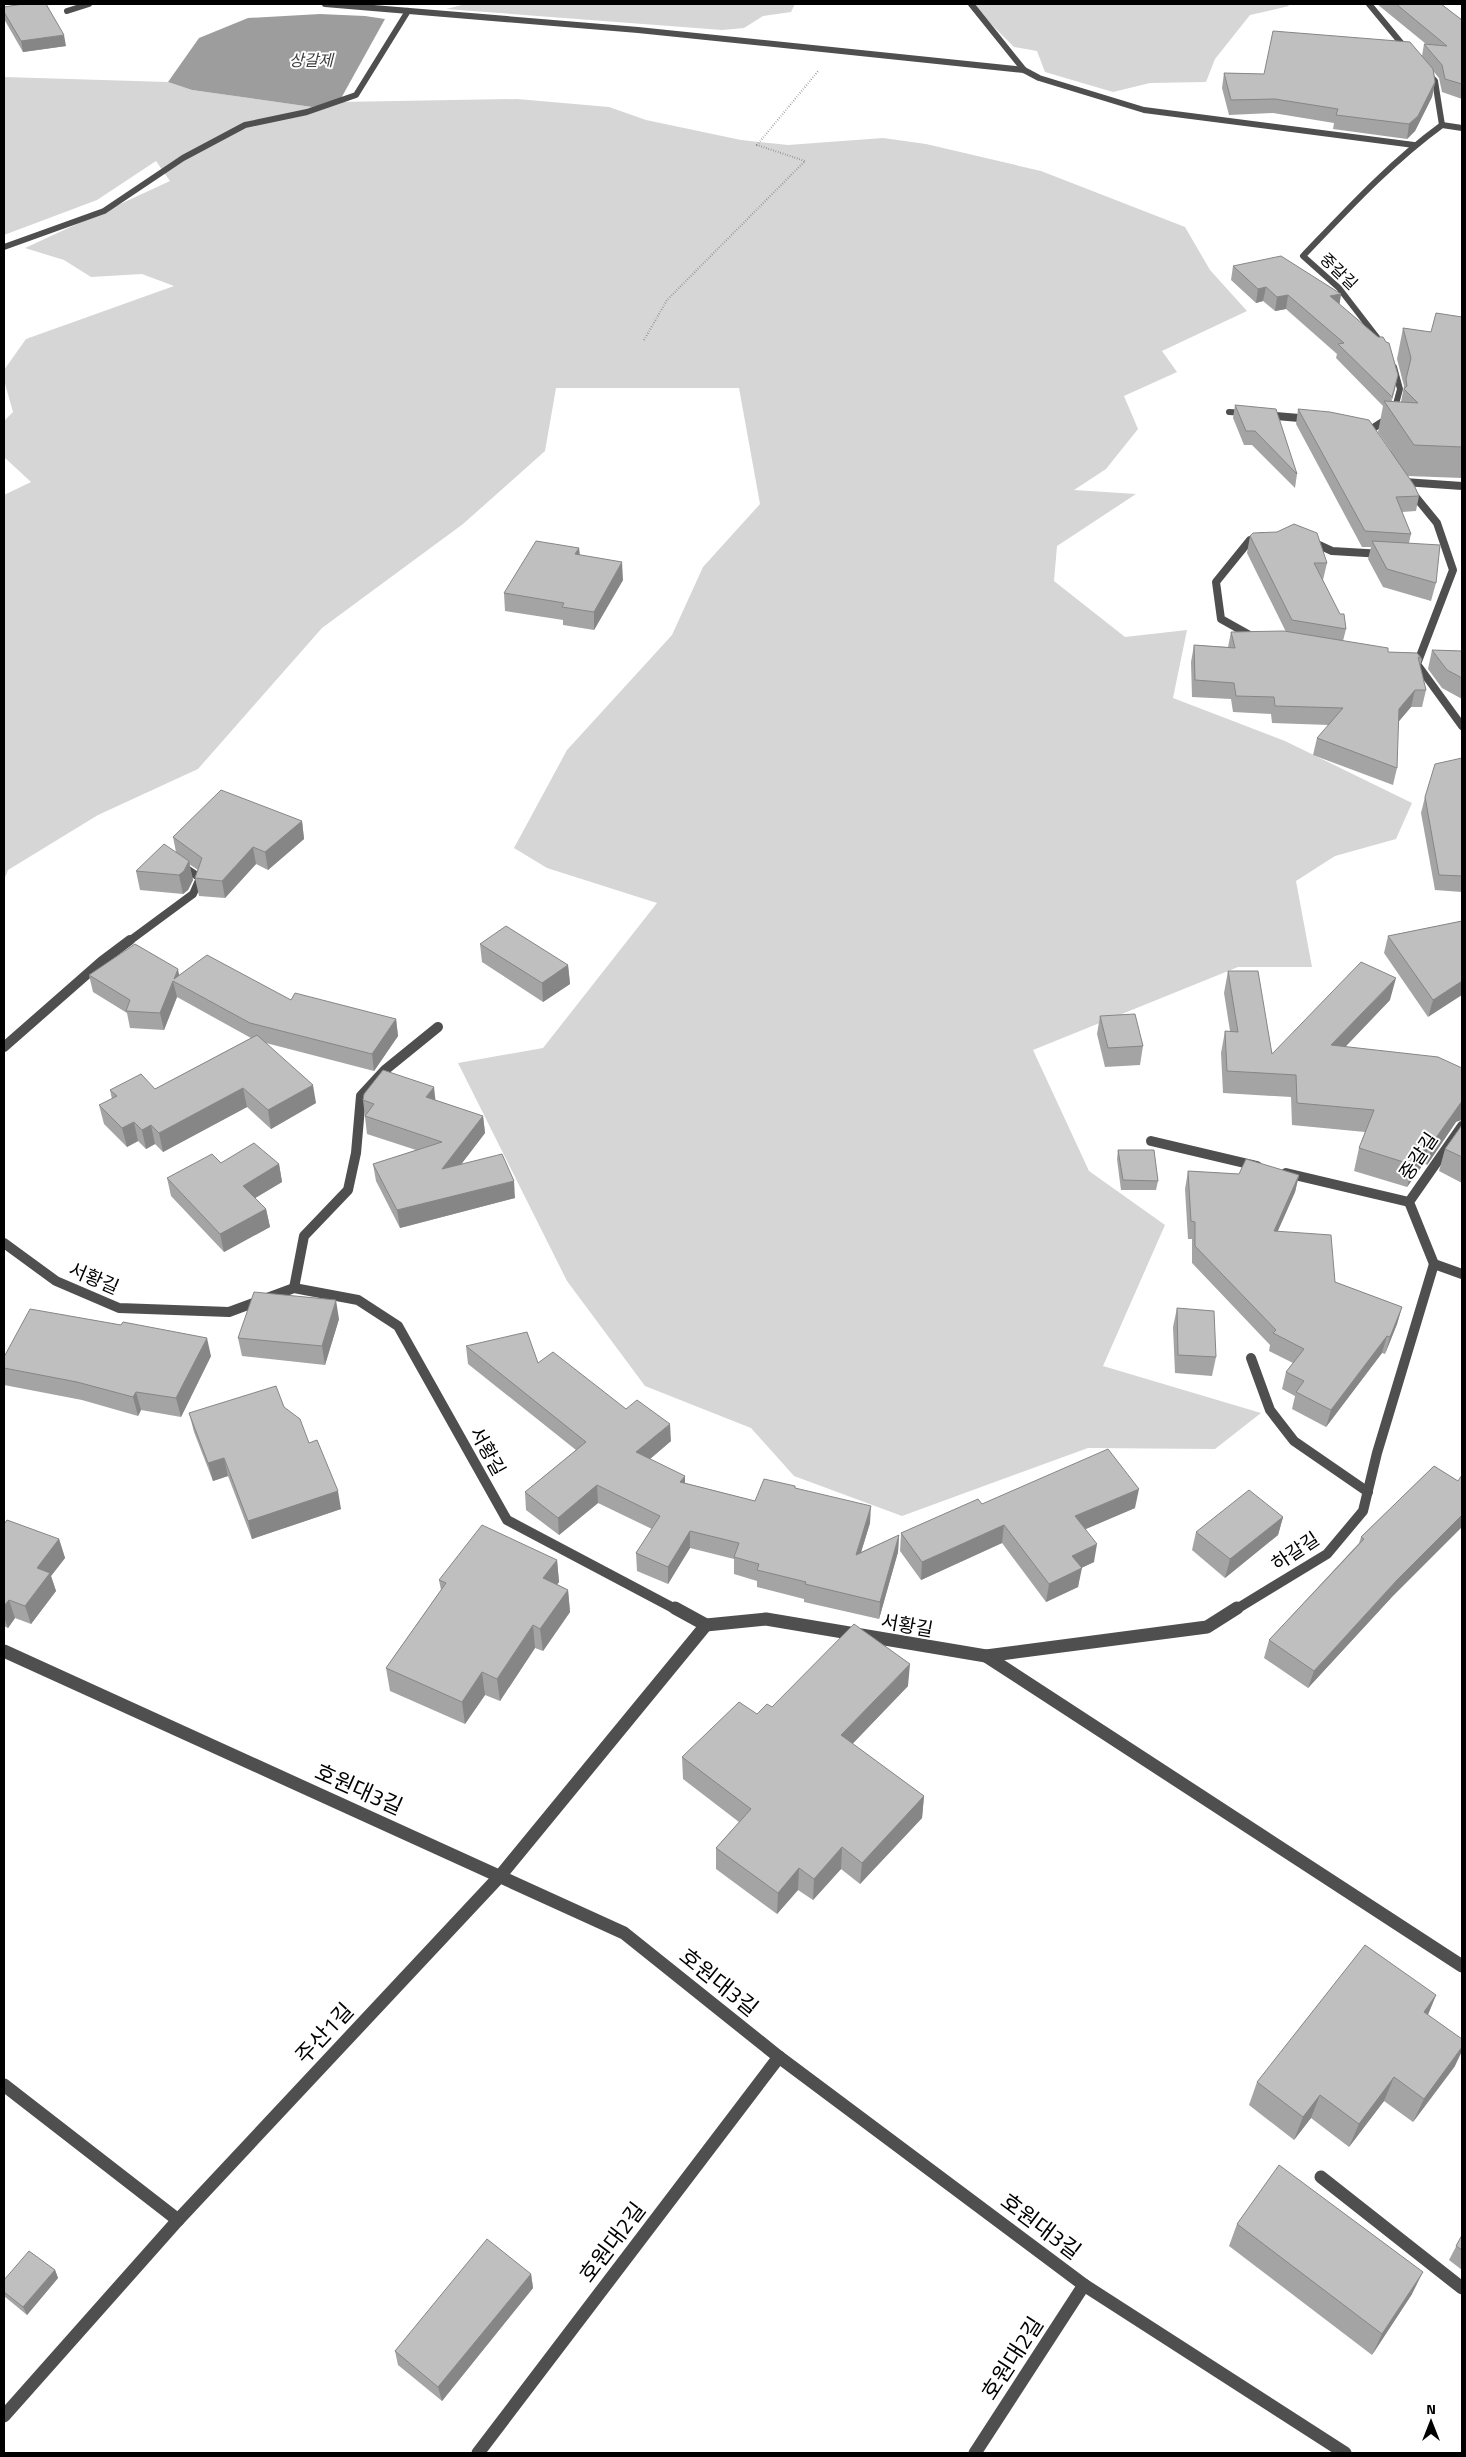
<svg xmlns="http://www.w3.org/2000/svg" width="1466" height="2457" font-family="'Titillium Web','Noto Sans KR',sans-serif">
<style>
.green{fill:#d6d6d6}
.water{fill:#9d9d9d}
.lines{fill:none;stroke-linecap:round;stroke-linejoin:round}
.path{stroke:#717171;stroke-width:2;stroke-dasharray:0.5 2;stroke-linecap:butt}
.lane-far3{stroke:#4f4f4f;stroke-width:6}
.lane-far2{stroke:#4f4f4f;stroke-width:8}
.lane-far1{stroke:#4f4f4f;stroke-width:10}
.lane{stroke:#4f4f4f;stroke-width:13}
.street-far3{stroke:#4f4f4f;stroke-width:6}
.street-far2{stroke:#4f4f4f;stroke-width:8}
.street-far1{stroke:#4f4f4f;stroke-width:10}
.street{stroke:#4f4f4f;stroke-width:13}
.wall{fill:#a4a4a4}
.shaded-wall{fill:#868686}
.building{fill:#bfbfbf;stroke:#868686}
.labels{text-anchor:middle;stroke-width:4;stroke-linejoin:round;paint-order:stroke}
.far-water-label{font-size:16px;font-style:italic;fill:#3e3e3e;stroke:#fff}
.far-street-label{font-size:16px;fill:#000;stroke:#fff}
.street-label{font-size:19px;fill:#000;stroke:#fff}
.near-street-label{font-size:22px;fill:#000;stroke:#fff}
</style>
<rect width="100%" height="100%" fill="#fff"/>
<g class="green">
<path d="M466 4H795L791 12 763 16 744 28 722 30 446 9Z"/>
<path d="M971 4H1287L1289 6 1250 15 1215 59 1206 82 1150 83 1113 92 1045 72 1037 51 1014 47Z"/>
<path d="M4 77 168 82 192 90 312 107 339 102 517 99 609 107 646 120 741 140 788 145 883 138 926 144 1041 171 1185 227 1210 270 1247 311 1162 351 1177 372 1124 396 1138 429 1106 469 1074 490 1136 494 1057 546 1054 581 1125 637 1187 630 1173 698 1285 741 1412 803 1396 839 1335 856 1296 881 1312 967H1238L1033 1050 1089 1171 1165 1225 1103 1366 1261 1413 1215 1449 1088 1448 902 1516 794 1476 751 1428 645 1386 567 1281 458 1063 543 1048 657 903 547 868 514 848 567 750 672 635 703 567 760 504 739 388H556L545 451 463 524 322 628 198 769 98 815 8 870 4 880V495L31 482 4 457V421L13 412 4 380V370L26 339 174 286 142 274 91 277 64 260 25 248 170 181 156 161 97 200 4 235Z"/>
</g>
<path class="water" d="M320 14 365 16 385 19 339 102 312 107 192 90 168 82 199 38 248 18Z"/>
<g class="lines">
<path class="path" d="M644 340 667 300 805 161 757 145 819 70"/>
<g class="lane-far3">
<path d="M1229 412 1246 413"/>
<path d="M1265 415H1269"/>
</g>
<path class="lane-far2" d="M1265 415 1311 419"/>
<g class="lane-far1">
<path d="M294 1288 304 1236 348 1190 356 1153 361 1096 385 1070 438 1027"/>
<path d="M1251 1358 1270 1410 1294 1441 1368 1492"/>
</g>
<path class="lane" d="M1321 2177 1462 2288"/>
<g class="street-far3">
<path d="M325 4 638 30 1024 70 1039 78 1144 110 1414 145"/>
<path d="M971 4 1024 70"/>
<path d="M1369 4 1407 50"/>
<path d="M67 11 89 4"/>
<path d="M1427 72 1435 81 1442 125"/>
<path d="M4 247 104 211 183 158 245 125 307 112 356 95 408 11"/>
<path d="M1383 345 1339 288 1303 256C1347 210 1390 163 1442 125L1462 128"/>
<path d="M1393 415 1400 389 1394 367"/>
</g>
<g class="street-far2">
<path d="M1375 436 1370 430 1395 414"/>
<path d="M1404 482 1462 486"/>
<path d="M1410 490 1437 523 1453 570 1417 664 1462 726"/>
<path d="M1310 541 1332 551 1383 554"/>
<path d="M1255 638 1221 619 1216 582 1250 540 1262 536"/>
<path d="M128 942 193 894 200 878 181 865"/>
</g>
<g class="street-far1">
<path d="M4 1047 102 961 130 940"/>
<path d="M1151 1141 1257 1166"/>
<path d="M1286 1173 1409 1202"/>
<path d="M4 1243 56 1281 119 1308 229 1312 294 1288 358 1300 398 1326 507 1520 677 1610"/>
<path d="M1434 1264 1409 1202 1462 1126"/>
<path d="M1434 1264 1462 1274"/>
<path d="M1235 1610 1327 1554 1363 1511 1377 1453 1434 1264"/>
</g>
<g class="street">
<path d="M675 1608 706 1625 766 1619 986 1656 1207 1627 1237 1608"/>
<path d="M4 1651 624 1933 779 2057 1084 2285 1345 2453"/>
<path d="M986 1656 1462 1966"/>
<path d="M4 2085 178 2220"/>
<path d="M4 2416 178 2220 500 1876 706 1625"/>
<path d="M478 2453 779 2057"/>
<path d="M975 2453 1084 2285"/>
</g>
</g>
<g class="wall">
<path d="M1377 4H1441L1462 20V99L1442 92 1439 78 1434 72 1435 82 1432 97 1415 131 1407 139 1333 129 1334 123 1273 113 1229 115 1222 88 1224 73 1264 74 1422 56 1424 44H1426Z"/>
<path d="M4 7 66 46 23 52 4 19Z"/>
<path d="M1233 266 1341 294 1339 304 1398 375 1391 401 1401 402 1404 386 1397 359 1403 328 1431 332 1462 317V478L1408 476 1419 496 1416 511 1402 512 1411 534 1409 543 1436 583 1431 601 1383 587 1368 559 1371 547H1362L1296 424 1298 409 1391 451 1378 432 1383 406 1336 358 1337 354 1286 309 1275 311 1263 301 1256 303 1231 280Z"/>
<path d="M1235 405 1297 474 1295 488 1252 445H1244L1233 418Z"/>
<path d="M1250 536 1327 563 1323 580H1322L1346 629 1343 641 1388 652 1417 653 1422 659 1420 666 1426 690 1422 707H1411L1398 722 1397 768 1393 785 1313 755 1317 738 1329 725 1272 723 1271 714 1233 712 1231 699 1192 697 1191 662 1194 645 1228 647 1231 632H1286L1247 553Z"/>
<path d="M579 548 580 555 623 580 594 630 563 625V620L505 611 504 593Z"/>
<path d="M1432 650 1462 651V699L1442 688 1428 669Z"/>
<path d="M1462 758V892L1435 890 1421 813 1425 797Z"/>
<path d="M302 821 304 839 268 870 256 864 225 898 199 896 195 878 198 870 189 864 193 880 188 890 183 894 140 890 136 871 176 852 173 837Z"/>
<path d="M1462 921 1428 1017 1384 953 1388 936Z"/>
<path d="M480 944 568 965 570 984 543 1002 482 962Z"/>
<path d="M1228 971 1272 1054 1390 1000 1346 1046 1456 1122 1427 1165 1424 1163 1407 1187 1354 1171 1359 1148 1365 1132 1292 1125 1291 1097 1223 1093 1221 1053 1225 1031H1230L1224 993Z"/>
<path d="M89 975H179L291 1000 396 1019 398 1036 374 1071 266 1043 316 1103 271 1129 247 1107 163 1152 155 1144 146 1149 138 1141 127 1147 104 1124 99 1105 112 1099 110 1090 155 1089 251 1038 177 997 164 1030 130 1028 127 1013 93 992Z"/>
<path d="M1100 1016 1143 1046 1140 1065 1105 1067 1097 1034Z"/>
<path d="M363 1100H435L483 1116 485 1133 461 1164 515 1198 400 1228 376 1181 373 1164 416 1150 367 1134Z"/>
<path d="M1462 1125V1183L1439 1171 1445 1149Z"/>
<path d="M1118 1150 1158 1181 1156 1190H1121L1117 1159Z"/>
<path d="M221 1163 279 1164 282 1182 255 1198 266 1209 270 1227 224 1252 171 1196 167 1178Z"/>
<path d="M1188 1171 1239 1174 1299 1175 1295 1192 1277 1232 1335 1282 1402 1307 1397 1324 1385 1354 1382 1353 1326 1427 1292 1409 1295 1396 1282 1389 1286 1372 1293 1363 1269 1351 1270 1345 1192 1263V1239H1188L1185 1189Z"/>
<path d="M1177 1308 1216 1357 1212 1376 1175 1373 1173 1327Z"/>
<path d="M339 1319 325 1365 242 1356 238 1338Z"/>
<path d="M121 1325 211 1356 181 1417 141 1410 138 1416 82 1400 4 1385V1357Z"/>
<path d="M466 1346 538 1363 626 1409 671 1441 650 1459 685 1483 755 1501 795 1488 870 1523 861 1552 899 1535 898 1552 879 1619 804 1602V1599L757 1587V1581L734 1574V1559L690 1548 668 1584 637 1571 636 1553 652 1529 598 1503 559 1535 526 1510 525 1492 576 1450 468 1364Z"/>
<path d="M284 1407 309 1443 341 1509 252 1539 228 1476 213 1481 194 1432 189 1413Z"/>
<path d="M1434 1466 1391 1598 1308 1688 1264 1658 1269 1640 1359 1543 1361 1537Z"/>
<path d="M982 1504 1135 1508 1085 1529 1094 1562 1081 1568 1078 1587 1046 1602 1002 1543 921 1580 900 1551 901 1533Z"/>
<path d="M1283 1517 1278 1535 1225 1578 1192 1550 1196 1532Z"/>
<path d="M4 1524 59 1539 65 1558 51 1576 56 1591 31 1624 15 1618 8 1628 4 1626Z"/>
<path d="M557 1560 559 1582 557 1584 568 1590 570 1612 543 1651 535 1648 500 1701 485 1695 465 1724 390 1691 386 1668 441 1590 439 1580Z"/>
<path d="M908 1686 852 1744 924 1796 922 1818 860 1884 841 1869 813 1900 798 1890 777 1914 716 1869V1848L739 1822 683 1779 682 1757 757 1714 772 1707Z"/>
<path d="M1436 1995 1428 2015 1455 2066 1413 2122 1384 2101 1349 2147 1311 2118 1294 2140 1249 2105 1257 2082Z"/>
<path d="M1237 2224 1412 2294 1372 2355 1229 2246Z"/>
<path d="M1462 2235V2270L1449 2260Z"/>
<path d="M55 2270 58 2278 27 2315 4 2296V2280Z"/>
<path d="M531 2274 533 2288 442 2401 398 2365 395 2351Z"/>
</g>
<g class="shaded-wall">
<path d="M64 35 66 46 23 52 21 41Z"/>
<path d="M1435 82 1432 97 1415 131 1407 139 1409 124Z"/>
<path d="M1266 287 1263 301 1256 303 1258 289Z"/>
<path d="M1341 294 1339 308 1330 296Z"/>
<path d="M1288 295 1286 309 1275 311 1277 297Z"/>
<path d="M1398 375 1395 389 1389 411 1392 397Z"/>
<path d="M579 548 580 566 575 554Z"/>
<path d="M622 562 623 580 594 630V612Z"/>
<path d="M1415 690 1411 707 1395 726 1399 709Z"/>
<path d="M302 821 304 839 268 870 265 852Z"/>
<path d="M253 847 256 864 225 898 222 881Z"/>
<path d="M189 861 193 880 188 890 183 894 179 875Z"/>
<path d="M568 965 570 984 543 1002 542 983Z"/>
<path d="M178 969 181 985 174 979Z"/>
<path d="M1396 978 1390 1000 1326 1067 1331 1045Z"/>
<path d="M173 981 177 997 164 1030 160 1013Z"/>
<path d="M1462 981V995L1428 1017 1433 1000Z"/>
<path d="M396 1019 398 1036 374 1071 372 1054Z"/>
<path d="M313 1085 316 1103 271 1129 268 1110Z"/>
<path d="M434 1087 436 1105 426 1097Z"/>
<path d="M243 1088 247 1107 163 1152 159 1133Z"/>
<path d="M1462 1101V1120L1456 1122 1427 1165 1433 1142Z"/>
<path d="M483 1116 485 1133 444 1187 442 1169Z"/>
<path d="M134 1122 138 1141 127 1147 122 1128Z"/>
<path d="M151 1125 155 1144 146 1149 142 1130Z"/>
<path d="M1430 1141 1424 1163 1407 1187 1413 1165Z"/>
<path d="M279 1164 282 1182 247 1203 243 1186Z"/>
<path d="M1299 1175 1295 1192 1270 1249 1274 1231Z"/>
<path d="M514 1181 515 1198 400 1228 397 1210Z"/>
<path d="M266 1209 270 1227 224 1252 220 1234Z"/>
<path d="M336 1300 339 1319 325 1365 322 1346Z"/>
<path d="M1402 1307 1397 1324 1385 1354 1390 1337Z"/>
<path d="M1387 1336 1382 1353 1326 1427 1331 1410Z"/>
<path d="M207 1338 211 1356 181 1417 176 1398Z"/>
<path d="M136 1392 141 1410 138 1416 133 1397Z"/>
<path d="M670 1424 671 1441 637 1470 636 1452Z"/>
<path d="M224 1458 228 1476 213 1481 208 1463Z"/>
<path d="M685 1476V1493L680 1482Z"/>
<path d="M597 1485 598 1503 559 1535 558 1518Z"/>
<path d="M1139 1489 1135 1508 1072 1535 1075 1516Z"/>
<path d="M338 1491 341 1509 252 1539 248 1521Z"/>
<path d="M871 1506 870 1523 855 1572 856 1555Z"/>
<path d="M1462 1515V1527L1391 1598 1308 1688 1314 1671 1397 1580Z"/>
<path d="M1283 1517 1278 1535 1225 1578 1230 1559Z"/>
<path d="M1004 1525 1002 1543 921 1580 922 1562Z"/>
<path d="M690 1531V1548L668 1584V1567Z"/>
<path d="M899 1535 898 1552 879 1619 880 1602Z"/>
<path d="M59 1539 65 1558 51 1576 56 1591 31 1624 25 1606 37 1568Z"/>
<path d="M1097 1544 1094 1562 1077 1570 1082 1568 1078 1587 1046 1602 1049 1584 1072 1556Z"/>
<path d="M557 1560 559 1582 546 1600 543 1578Z"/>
<path d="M568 1590 570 1612 543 1651 540 1629Z"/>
<path d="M9 1600 15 1618 8 1628 4 1617V1606Z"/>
<path d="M533 1625 535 1648 500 1701 497 1679Z"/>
<path d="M910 1664 908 1686 839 1758 841 1735Z"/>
<path d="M482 1672 485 1695 465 1724 462 1702Z"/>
<path d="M924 1796 922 1818 860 1884 862 1863Z"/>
<path d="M842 1847 841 1869 813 1900 814 1879Z"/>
<path d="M799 1868 798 1890 777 1914 778 1893Z"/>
<path d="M1436 1995 1426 2019 1424 2012Z"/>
<path d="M1462 2047V2051L1455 2066 1413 2122 1424 2099Z"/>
<path d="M1394 2077 1384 2101 1349 2147 1359 2124Z"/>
<path d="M1320 2095 1311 2118 1294 2140 1303 2117Z"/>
<path d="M55 2270 58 2278 27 2315 23 2307Z"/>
<path d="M1423 2272 1412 2294 1372 2355 1382 2334Z"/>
<path d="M531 2274 533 2288 442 2401 438 2387Z"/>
</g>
<g class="building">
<path d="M23 4H46L64 35 21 41 4 12V7Z"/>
<path d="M1396 4H1441L1462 20V84L1445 79 1442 65 1424 44 1447 46Z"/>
<path d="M1273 31 1410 42 1433 69 1435 82 1418 116 1409 124 1336 115 1338 109 1275 99 1231 100 1224 73 1264 74Z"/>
<path d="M1281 256 1341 294 1330 296 1378 337H1383L1386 342 1389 343 1398 375 1392 397 1338 344 1344 343 1288 295 1277 297 1266 287 1258 289 1233 266Z"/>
<path d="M1436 313 1462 317V447L1414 445 1384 401 1418 403 1404 389 1407 386 1406 379 1411 358 1403 328 1431 332Z"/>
<path d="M1235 405 1276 409 1297 474 1255 431H1246Z"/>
<path d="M1298 409 1330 412 1369 420 1414 485 1419 496 1396 497 1411 534 1365 531Z"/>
<path d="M1294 524 1317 533 1327 563H1314L1340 614H1344L1346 629 1292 620 1250 536 1253 533 1277 532Z"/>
<path d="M536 541 579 548 575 554 622 562 594 612 562 607 564 603 504 593Z"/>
<path d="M1372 541 1440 545 1436 583 1387 569Z"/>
<path d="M1284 631 1388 648V652L1417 653 1422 659 1418 657 1426 690H1415L1399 709 1397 768 1317 738 1343 708 1275 706 1274 697 1236 696 1234 683 1195 680 1194 645 1235 648 1231 632Z"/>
<path d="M1432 650 1462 651V678L1447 670Z"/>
<path d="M1462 758V876L1439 875 1425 797 1435 764Z"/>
<path d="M221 790 302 821 265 852 253 847 222 881 195 878 202 858 173 837Z"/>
<path d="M164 844 189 861 184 871 179 875 136 871Z"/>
<path d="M1462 921V981L1433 1000 1388 936Z"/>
<path d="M506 926 568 965 542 983 480 944Z"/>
<path d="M135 944 178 969 174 979 207 955 291 1000 295 993 396 1019 372 1054 250 1023 173 981 160 1013 126 1011 130 1000 89 975Z"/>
<path d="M1361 962 1396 978 1331 1045 1438 1057 1462 1068V1101L1433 1142 1430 1141 1413 1165 1359 1148 1374 1110 1297 1103 1296 1075 1227 1071 1225 1031 1238 1032 1228 971H1258L1272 1054Z"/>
<path d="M1135 1014 1143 1046 1108 1048 1100 1016Z"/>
<path d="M257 1035 313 1085 268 1110 243 1088 159 1133 151 1125 142 1130 134 1122 122 1128 99 1105 117 1096 110 1090 141 1074 155 1089Z"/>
<path d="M383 1070 434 1087 426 1097 483 1116 442 1169 502 1154 514 1181 397 1210 373 1164 442 1142 365 1116 374 1104 363 1100 364 1094Z"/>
<path d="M1462 1125V1157L1445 1149Z"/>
<path d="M254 1143 279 1164 243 1186 266 1209 220 1234 167 1178 212 1154 221 1163Z"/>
<path d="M1118 1150H1154L1158 1181 1123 1180Z"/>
<path d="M1246 1159 1299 1175 1274 1231 1331 1235 1335 1282 1402 1307 1390 1337 1387 1336 1331 1410 1296 1392 1304 1381 1286 1372 1304 1349 1273 1333 1276 1330 1195 1246V1222L1191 1221 1188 1171 1239 1174Z"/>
<path d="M254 1292 336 1300 322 1346 238 1338Z"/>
<path d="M1177 1308 1214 1311 1216 1357 1178 1355Z"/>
<path d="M30 1309 121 1325 123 1322 207 1338 176 1398 136 1392 133 1397 77 1382 4 1368V1357Z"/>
<path d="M527 1332 538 1363 553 1352 626 1409 637 1400 670 1424 636 1452 685 1476 680 1482 755 1501 764 1479 795 1486V1488L871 1506 856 1555 899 1535 880 1602 805 1584 806 1582 757 1570 759 1564 734 1557 739 1543 690 1531 668 1567 636 1553 660 1516 597 1485 558 1518 525 1492 586 1442 466 1346Z"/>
<path d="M276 1386 284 1407 300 1419 309 1443 317 1440 338 1491 248 1521 224 1458 208 1463 189 1413Z"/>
<path d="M1108 1449 1139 1489 1075 1516 1097 1544 1072 1556 1082 1568 1049 1584 1004 1525 922 1562 901 1533 978 1499 982 1504Z"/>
<path d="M1434 1466 1458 1481 1462 1475V1515L1397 1580 1314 1671 1269 1640 1364 1539 1361 1537Z"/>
<path d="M1249 1490 1283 1517 1230 1559 1196 1532Z"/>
<path d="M7 1520 59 1539 37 1568 50 1573 25 1606 9 1600 4 1606V1524Z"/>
<path d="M482 1525 557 1560 543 1578 568 1590 540 1629 533 1625 497 1679 482 1672 462 1702 386 1668 446 1583 439 1580Z"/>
<path d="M854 1624 910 1664 841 1735 924 1796 862 1863 842 1847 814 1879 799 1868 778 1893 716 1848 751 1809 682 1757 739 1702 757 1714 767 1704 772 1707Z"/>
<path d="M1365 1945 1436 1995 1424 2012 1462 2039V2047L1424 2099 1394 2077 1359 2124 1320 2095 1303 2117 1257 2082Z"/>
<path d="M1279 2165 1423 2272 1382 2334 1237 2224Z"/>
<path d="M1462 2235V2250L1456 2246Z"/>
<path d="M487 2239 531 2274 438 2387 395 2351Z"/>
<path d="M29 2251 55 2270 23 2307 4 2292V2280Z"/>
</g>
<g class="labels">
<g class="far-water-label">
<text x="311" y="66">상갈제</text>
</g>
<g class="far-street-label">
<text transform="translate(1339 271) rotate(44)" y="6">중갈길</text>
</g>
<g class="street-label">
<text transform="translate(1418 1156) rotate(-56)" y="7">중갈길</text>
<text transform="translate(94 1278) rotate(23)" y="7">서황길</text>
<text transform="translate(488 1451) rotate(61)" y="7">서황길</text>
<text transform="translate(1295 1551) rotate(-34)" y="7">하갈길</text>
<text transform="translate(907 1625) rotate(10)" y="7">서황길</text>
</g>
<g class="near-street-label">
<text transform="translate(359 1789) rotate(24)" y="8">호원대3길</text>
<text transform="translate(719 1982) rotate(39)" y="8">호원대3길</text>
<text transform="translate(324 2033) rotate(-47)" y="8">주산1길</text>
<text transform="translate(1041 2226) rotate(37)" y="8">호원대3길</text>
<text transform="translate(612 2242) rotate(-53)" y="8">호원대2길</text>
<text transform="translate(1012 2358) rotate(-57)" y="8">호원대2길</text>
</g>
</g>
<rect width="1466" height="2457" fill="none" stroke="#000000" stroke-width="10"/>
<g transform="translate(1431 2422)" stroke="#ffffff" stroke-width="4" paint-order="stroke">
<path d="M0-4L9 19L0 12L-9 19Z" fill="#000000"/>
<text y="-8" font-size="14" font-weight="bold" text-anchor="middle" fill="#000000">N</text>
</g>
</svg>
